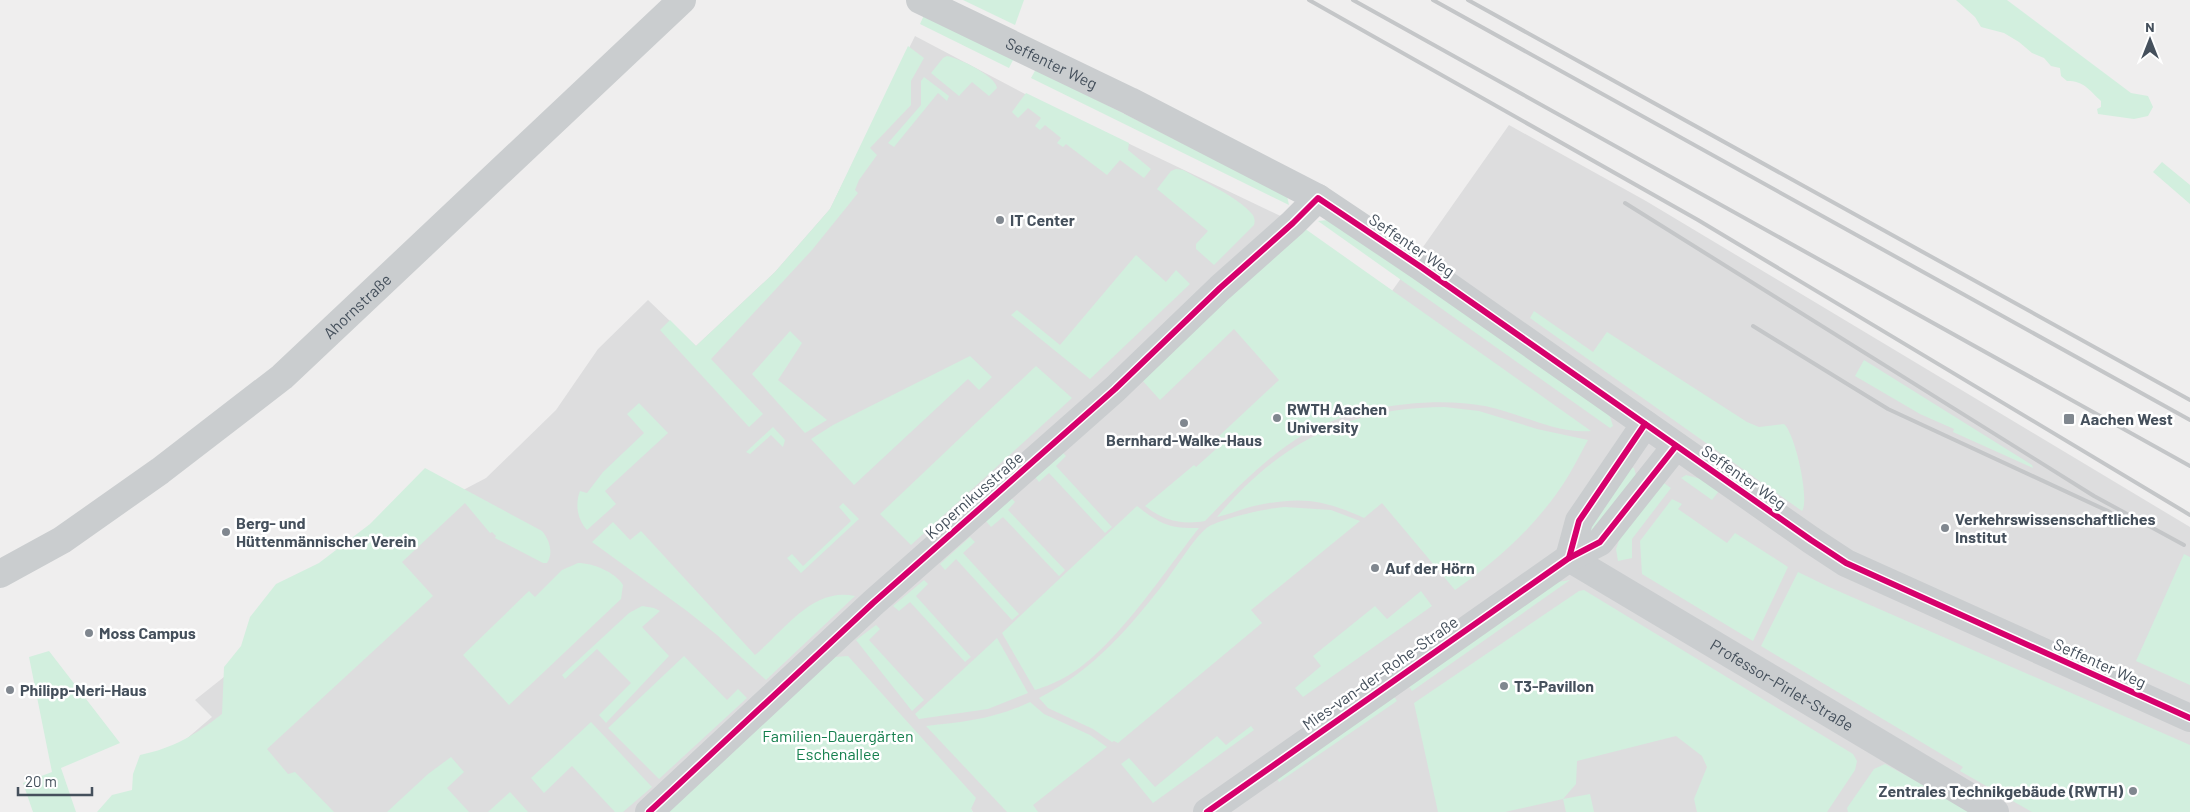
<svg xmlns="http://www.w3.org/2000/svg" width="2190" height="812" font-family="Barlow,sans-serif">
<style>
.education{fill:#ddddde}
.green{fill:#d2efde}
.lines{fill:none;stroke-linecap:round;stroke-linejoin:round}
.minor{stroke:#cacdcf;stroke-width:28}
.tertiary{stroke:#cacdcf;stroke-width:28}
.rail{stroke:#c4c6c8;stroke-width:4}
.cycleway-casing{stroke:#fff;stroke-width:9}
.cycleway{stroke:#d6006c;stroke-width:6}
.poi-dot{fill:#80878f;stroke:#fff;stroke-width:2}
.labels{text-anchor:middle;stroke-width:5;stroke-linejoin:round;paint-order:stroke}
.street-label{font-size:16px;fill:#45505c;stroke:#fff}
.poi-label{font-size:16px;font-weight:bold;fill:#45505c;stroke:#fff;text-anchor:start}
.park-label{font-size:16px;fill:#147f4d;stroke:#fff}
</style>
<rect width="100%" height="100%" fill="#efeeee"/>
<path class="education" d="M915 36 1025 94 1289 220 1392 291 1509 125 1646 201 2190 527V812H973L971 809 668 812H202L164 758 212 717 195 700 450 497 486 478 556 410 598 349 648 300 696 346 775 272 830 209Z"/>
<g class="green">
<path d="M963 0H1024L1015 25Z"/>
<path d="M1956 0H2007L2131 93 2148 96 2153 107 2148 116 2134 119 2098 114 2097 109 2101 107V101C2088 89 2084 81 2067 81L2061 76 2060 68 2051 66 2044 58 2032 53 2019 42 2004 33 1981 27 1975 17Z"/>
<path d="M925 13 1014 58 1009 68 920 24Z"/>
<path d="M908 46 924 58 911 81V105L870 148 877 155 859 180 855 190 858 193 812 250 711 359 763 414 749 427 660 330 670 320 696 346 775 272 830 209Z"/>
<path d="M947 56C959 58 996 76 997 88L989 96 972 82 959 96 931 73 943 58Z"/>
<path d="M1036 69 1287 196 1289 205 1031 78Z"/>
<path d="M924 77 949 96 947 101 938 93 894 147 888 143 921 105V81Z"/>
<path d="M1026 93 1129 143 1128 150 1151 169 1144 178 1120 160 1107 175 1066 144 1063 147 1057 143 1061 138 1045 125 1040 130 1035 126 1041 118 1028 108 1018 118 1012 112Z"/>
<path d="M2162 162 2190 185V204L2153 172Z"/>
<path d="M1176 169 1183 170C1202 181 1238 197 1252 214 1255 218 1255 221 1254 225L1214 265 1196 249V244L1208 231 1157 189 1171 171Z"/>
<path d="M1328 220 1604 409 1610 417 1613 426 1610 428 1318 221Z"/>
<path d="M1304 228 1591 431C1554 434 1521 413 1485 406 1433 396 1355 406 1308 432 1268 455 1237 488 1205 521 1182 525 1164 521 1145 506L1194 465 1196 467 1224 442 1219 436 1279 380 1234 329 1160 400 1142 380Z"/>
<path d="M1136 255 1166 282 1176 270 1190 284 1090 379 1011 315 1017 310 1060 345Z"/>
<path d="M1534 311 1593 352 1607 332 1747 422 1759 427 1784 424C1795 433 1810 500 1802 511L1530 318Z"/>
<path d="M790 331 802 343 778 380 827 420 805 433 752 374Z"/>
<path d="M970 356 992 377 979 390 968 379 854 485 811 439 833 425Z"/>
<path d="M1864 360 2032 465 2033 468 1953 432 1954 429 1920 414 1855 376Z"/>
<path d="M1036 366 1072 398 911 545 880 514Z"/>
<path d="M639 403 668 433 605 491 616 504 587 530C577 519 575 504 580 491L587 493 603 472 644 433 627 414Z"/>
<path d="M1445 407 1479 411 1537 429 1588 440C1578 458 1569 477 1557 493 1529 532 1494 563 1455 590L1382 503 1364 518C1322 499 1300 496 1254 506 1242 509 1230 514 1217 517 1278 443 1349 407 1445 407Z"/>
<path d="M773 427 785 440 783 447 771 435 750 454 746 452Z"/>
<path d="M1062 452 1066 456 1056 466 1112 527 1105 533 1049 473 1039 482 1035 477Z"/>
<path d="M1630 467 1634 468 1636 475 1592 536 1585 532Z"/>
<path d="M425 468 542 531C549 539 554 553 547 563H543L495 538 496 536 492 532 490 533 465 503 402 562 433 596 267 749 288 774 295 772 334 812H97L112 795 132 790 133 774 140 755C174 748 195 735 222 714L224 667 241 646 250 617 276 584 319 563 370 524Z"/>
<path d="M1686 475 1701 479 1719 491 1712 500 1681 478Z"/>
<path d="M1661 481 1671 488 1632 539V558L1618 561 1616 549 1620 538Z"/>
<path d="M1011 498 1015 502 1008 510 1065 570 1059 576 1003 517 991 527 986 521Z"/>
<path d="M1672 499 1682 504 1678 509 1727 543 1735 533 1788 567 1753 641 1642 574 1640 541Z"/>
<path d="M843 503 859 519 801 573 787 558 792 554 803 566 851 521 839 507Z"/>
<path d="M1137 506C1160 524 1170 529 1199 528 1163 573 1111 655 1060 680 1052 684 1044 687 1035 690L1002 633Z"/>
<path d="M1285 507 1331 510 1360 521 1251 610 1262 623 1118 743 1114 741 1112 742 1093 729 1048 708 1039 698C1094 670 1131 626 1168 578 1177 566 1198 533 1208 527 1224 518 1267 508 1285 507Z"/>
<path d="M613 522 630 540 641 531 755 655C785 630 812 587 855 596L766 680 717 635 687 611 592 542Z"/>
<path d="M970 537 975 542 963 553 1019 614 1012 620 956 559 945 570 940 564Z"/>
<path d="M2184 554 2190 557V685L2136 661Z"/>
<path d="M578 563C593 563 615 572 623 585L621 599 509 705 463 655 529 591 535 597 562 570Z"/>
<path d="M1798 572 1829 587 2190 745V812H2032L1960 771 1963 767 1761 646Z"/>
<path d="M924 580 928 584 916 596 971 657 965 662 910 602 899 611 893 606Z"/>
<path d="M1570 580 1412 691 1408 685 1558 582Z"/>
<path d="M1584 590 1853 754 1857 761 1855 770 1827 812H1697L1694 799 1707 767 1702 756 1676 736 1577 761 1576 784 1563 799 1590 794 1594 812H1566L1563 799 1505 812H1438L1414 703 1579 591Z"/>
<path d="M1421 591 1432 606 1303 697 1295 688 1321 666 1313 656 1375 606 1387 619Z"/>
<path d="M642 606 654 608 660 611 642 627 669 656 606 723 599 715 631 683 597 649 565 679 562 675 629 613Z"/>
<path d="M876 625 880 629 869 640 924 700 912 711 856 640Z"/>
<path d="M997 638 1028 693 988 709 919 719 915 714Z"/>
<path d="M49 651 120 743 61 768 76 812H33L23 783 52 772 29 657Z"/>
<path d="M684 656 727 700 738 689 747 698 659 779 608 728Z"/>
<path d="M848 656 976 798 971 809 973 812H668L835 657Z"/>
<path d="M1393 695 1397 701 1279 782 1276 776Z"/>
<path d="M1030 702 1044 714 1090 735 1107 747 1033 805 1038 812H1007L926 726C964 722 995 719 1030 702Z"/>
<path d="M591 722 652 787 623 812H615L572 766 544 793 531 778Z"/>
<path d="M1251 726 1254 730 1153 803 1121 764 1129 758 1155 787 1217 736 1226 745Z"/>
<path d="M451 757 464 772 447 788 469 812H387L428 774Z"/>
<path d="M1885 764 1972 812H1848L1847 808 1874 769Z"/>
<path d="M510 792 528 812H488Z"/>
</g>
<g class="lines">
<g class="minor">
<path id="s1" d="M1569 558 1995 812"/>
<path id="s2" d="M0 574 62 540 160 471 282 377 682 0"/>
<path d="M649 812 873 603 1115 389 1220 288 1293 223 1318 198"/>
</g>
<g class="tertiary">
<path id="s3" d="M920 0 1130 101 1318 198 1421 267 1811 540 1846 563 2190 718"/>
<path d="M1569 558 1579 521 1645 424"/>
<path d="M1207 812 1569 558 1600 542 1676 446"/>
</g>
<g class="rail">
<path d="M1309 0 1698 220 2190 515"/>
<path d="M1353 0 2190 466"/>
<path d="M1433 0 2190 420"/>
<path d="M1468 0 2190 400"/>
<path d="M1625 203 2094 496 2184 545"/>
<path d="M1753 326 1888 409 2110 512"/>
</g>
<g class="cycleway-casing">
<g id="cycleway">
<path d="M1569 558 1579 521 1645 424"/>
<path d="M649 812 873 603 1115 389 1220 288 1293 223 1318 198 1421 267 1811 540 1846 563 2190 718"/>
<path d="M1207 812 1569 558 1600 542 1676 446"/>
</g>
</g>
<use href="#cycleway" class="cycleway"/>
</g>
<g class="poi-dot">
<circle cx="1000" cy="220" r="5"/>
<circle cx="1277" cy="418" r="5"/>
<rect x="2063" y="413" width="12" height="12" rx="2.5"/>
<circle cx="1184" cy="423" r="5"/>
<circle cx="1945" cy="528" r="5"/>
<circle cx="226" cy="532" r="5"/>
<circle cx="1375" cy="568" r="5"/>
<circle cx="89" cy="633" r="5"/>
<circle cx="1504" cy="686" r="5"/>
<circle cx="10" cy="690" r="5"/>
<circle cx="2133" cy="791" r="5"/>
</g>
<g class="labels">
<g class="street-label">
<text dy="6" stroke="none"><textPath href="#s3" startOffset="146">Seffenter Weg</textPath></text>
<text transform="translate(1412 245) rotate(34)" y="6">Seffenter Weg</text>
<text dy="6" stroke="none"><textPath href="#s2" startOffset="448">Ahornstraße</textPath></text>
<text transform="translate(1744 477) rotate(35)" y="6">Seffenter Weg</text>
<text transform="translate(974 495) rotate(-41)" y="6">Kopernikusstraße</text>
<text transform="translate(2100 663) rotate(24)" y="6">Seffenter Weg</text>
<text transform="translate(1380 673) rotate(-35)" y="6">Mies-van-der-Rohe-Straße</text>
<text dy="6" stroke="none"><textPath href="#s1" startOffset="248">Professor-Pirlet-Straße</textPath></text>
</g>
<g class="poi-label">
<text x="1010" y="226">IT Center</text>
<text x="1287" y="415">RWTH Aachen<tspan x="1287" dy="18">University</tspan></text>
<text x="2080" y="425">Aachen West</text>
<text x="1184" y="446" text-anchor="middle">Bernhard-Walke-Haus</text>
<text x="1955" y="525">Verkehrswissenschaftliches<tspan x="1955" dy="18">Institut</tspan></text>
<text x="236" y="529">Berg- und<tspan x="236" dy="18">Hüttenmännischer Verein</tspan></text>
<text x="1385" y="574">Auf der Hörn</text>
<text x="99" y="639">Moss Campus</text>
<text x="1514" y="692">T3-Pavillon</text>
<text x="20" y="696">Philipp-Neri-Haus</text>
<text x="2123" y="797" text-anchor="end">Zentrales Technikgebäude (RWTH)</text>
</g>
<g class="park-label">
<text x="838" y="742">Familien-Dauergärten<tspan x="838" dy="18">Eschenallee</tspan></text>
</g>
</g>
<g transform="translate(2150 40)" stroke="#ffffff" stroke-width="4" paint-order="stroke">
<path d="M0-4L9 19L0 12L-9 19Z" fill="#45505c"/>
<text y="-8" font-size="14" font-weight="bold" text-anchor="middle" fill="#45505c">N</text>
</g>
<path d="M18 787v8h74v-8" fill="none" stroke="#45505c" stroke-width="2.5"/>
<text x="25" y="787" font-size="15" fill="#45505c" stroke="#ffffff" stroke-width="4" paint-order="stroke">20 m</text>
</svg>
